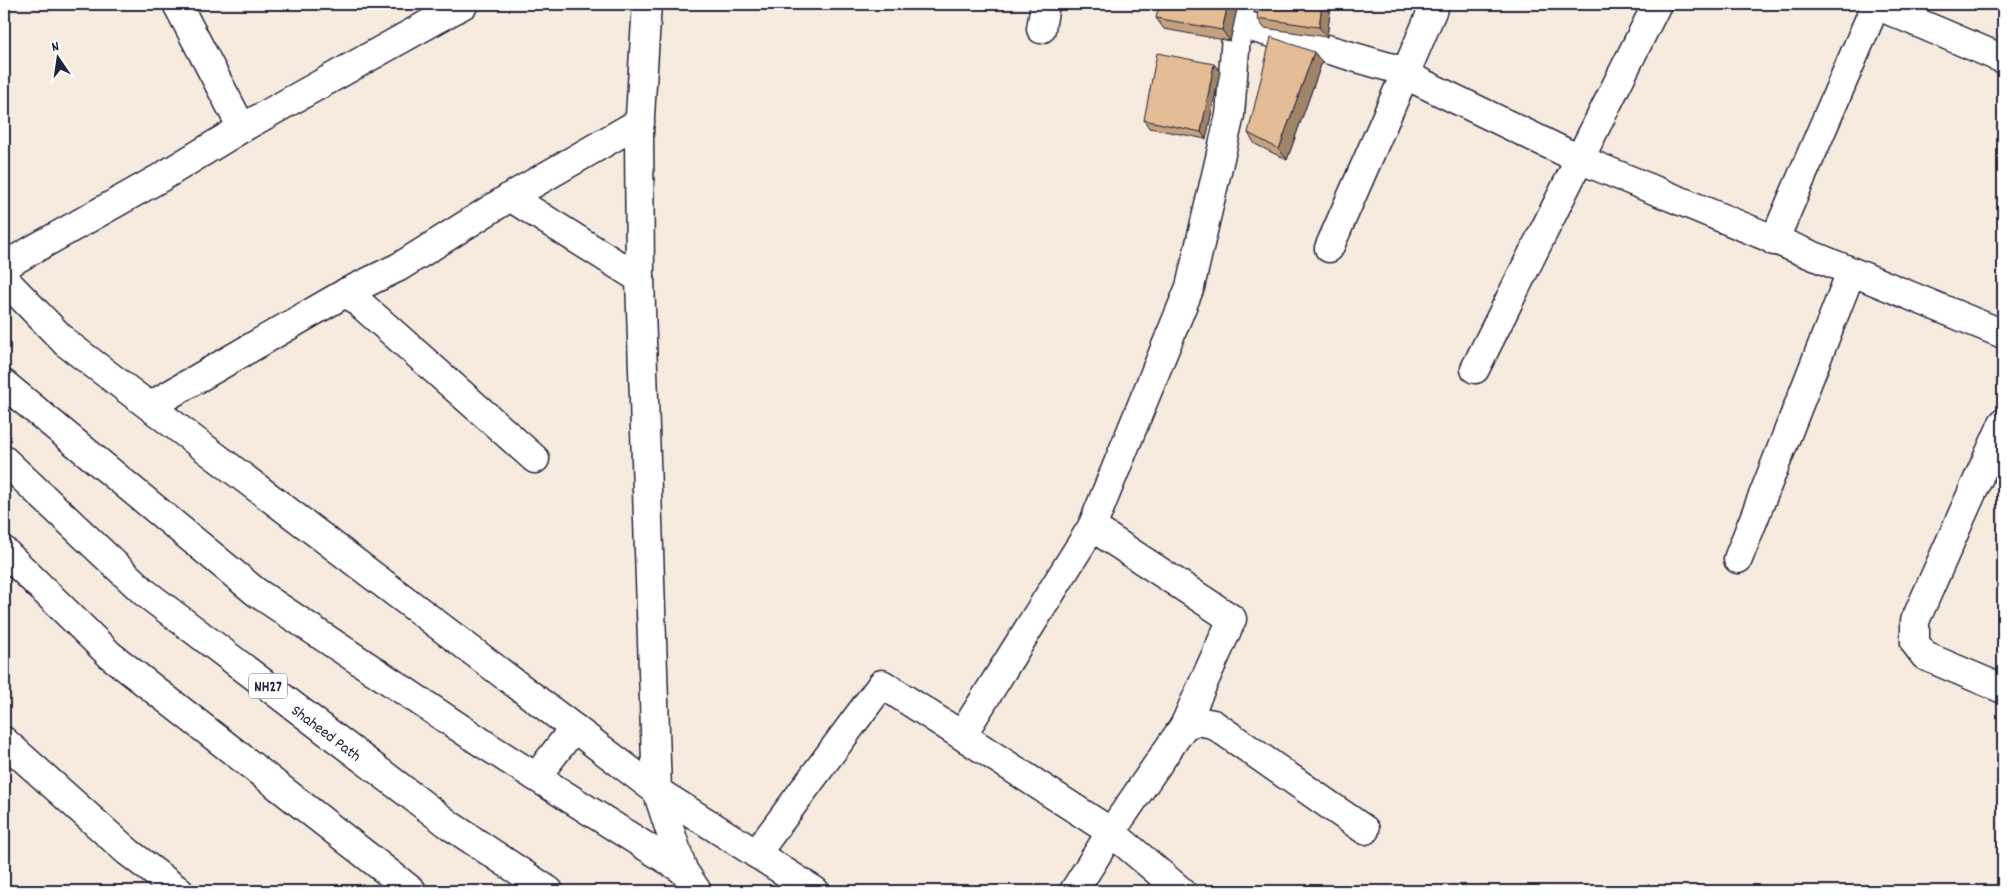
<svg xmlns="http://www.w3.org/2000/svg" width="2007" height="895" font-family="Dekko,sans-serif">
<style>
.lines{fill:none;stroke-linecap:round;stroke-linejoin:round}
.street-casing{stroke:#22223b;stroke-width:31}
.secondary-casing{stroke:#22223b;stroke-width:31}
.highway-casing{stroke:#22223b;stroke-width:31}
.street{stroke:#fff;stroke-width:28}
.secondary{stroke:#fff;stroke-width:28}
.highway{stroke:#fff;stroke-width:28}
.wall{fill:#c4a280;stroke:#22223b}
.shaded-wall{fill:#a08468;stroke:#22223b}
.building{fill:#e4bc95;stroke:#22223b}
.labels{text-anchor:middle;stroke-width:5;stroke-linejoin:round;paint-order:stroke}
.shield{fill:#fff;stroke:#646476;stroke-width:1}
.shield-label{font-size:15px;font-weight:bold;fill:#22223b}
.street-label{font-size:16px;fill:#22223b;stroke:#fff}
</style>
<rect width="100%" height="100%" fill="#f7ebdf"/>
<filter id="ink" filterUnits="userSpaceOnUse"><feTurbulence type="fractalNoise" baseFrequency=".02" numOctaves="2"/><feDisplacementMap in="SourceGraphic" scale="10" xChannelSelector="R" yChannelSelector="G"/><feConvolveMatrix kernelMatrix="1 2 1 2 8 2 1 2 1" color-interpolation-filters="sRGB"/></filter>
<g filter="url(#ink)">
<g class="lines">
<g class="street-casing">
<g id="street">
<path d="M647 4 639 132 640 279 657 791"/>
<path d="M1435 4 1406 72 1418 81 1579 159 2003 334"/>
<path d="M1874 4 2003 59"/>
<path d="M1237 23 1406 72 1329 248"/>
<path d="M1041 29 1045 4"/>
<path d="M242 128 464 4"/>
<path d="M510 197 640 279"/>
<path d="M1774 241 1876 4"/>
<path d="M4 266 160 178 242 128 177 4"/>
<path d="M347 292 535 459"/>
<path d="M1475 369 1657 4"/>
<path d="M150 406 347 292 399 267 510 197 640 122"/>
<path d="M2003 423 1915 621V643L1925 656 2003 689"/>
<path d="M1738 559 1851 272"/>
<path d="M1184 726 1232 619 1092 527 1190 287 1230 115 1237 23 1241 4"/>
<path d="M962 735 1092 527"/>
<path d="M756 854 882 684 1111 832 1181 891"/>
<path d="M1074 891 1111 832 1184 726 1197 721 1213 724 1365 830"/>
</g>
</g>
<g class="secondary-casing">
<g id="secondary">
<path d="M4 279 66 343 657 791 815 891"/>
<path d="M4 384 256 592 487 746 683 870"/>
<path d="M4 741 128 852 179 891"/>
<path d="M536 777 574 728"/>
<path d="M657 791 683 870 697 891"/>
</g>
</g>
<g class="highway-casing">
<g id="highway">
<path d="M4 460 144 592 451 826 549 891"/>
<path d="M4 551 110 655 412 891"/>
</g>
</g>
<use href="#street" class="street"/>
<use href="#secondary" class="secondary"/>
<use href="#highway" class="highway"/>
</g>
<g class="wall">
<path d="M1238 4 1230 41 1164 29 1156 18Z"/>
<path d="M1331 4 1327 37 1264 28 1257 18Z"/>
<path d="M1314 52 1322 62 1287 160 1255 144 1248 133Z"/>
<path d="M1214 64 1220 72 1206 139 1149 128 1144 120Z"/>
</g>
<g class="shaded-wall">
<path d="M1228 4H1238L1230 41 1222 30Z"/>
<path d="M1322 4H1331L1327 37 1319 27Z"/>
<path d="M1314 52 1322 62 1287 160 1279 149Z"/>
<path d="M1214 64 1220 72 1206 139 1201 132Z"/>
</g>
<g class="building">
<path d="M1159 4H1228L1222 30 1156 18Z"/>
<path d="M1259 4H1322L1319 27 1257 18Z"/>
<path d="M1271 37 1314 52 1279 149 1248 133Z"/>
<path d="M1157 53 1214 64 1201 132 1144 120Z"/>
</g>
</g>
<g class="labels">
<rect class="shield" x="249" y="673.5" width="38" height="25" rx="4"/>
<g class="shield-label">
<text x="268" y="691">NH27</text>
</g>
<g class="street-label">
<text transform="translate(327 732) rotate(37)" y="6">Shaheed Path</text>
</g>
</g>
<rect width="2007" height="895" fill="none" stroke="#fff" stroke-width="20"/>
<rect x="10" y="10" width="1987" height="875" fill="none" stroke="#22223b" stroke-width="2" filter="url(#ink)"/>
<g transform="translate(58 58) rotate(347)" stroke="#ffffff" stroke-width="4" paint-order="stroke">
<path d="M0-4L9 19L0 12L-9 19Z" fill="#22223b"/>
<text y="-8" font-size="14" font-weight="bold" text-anchor="middle" fill="#22223b">N</text>
</g>
</svg>
